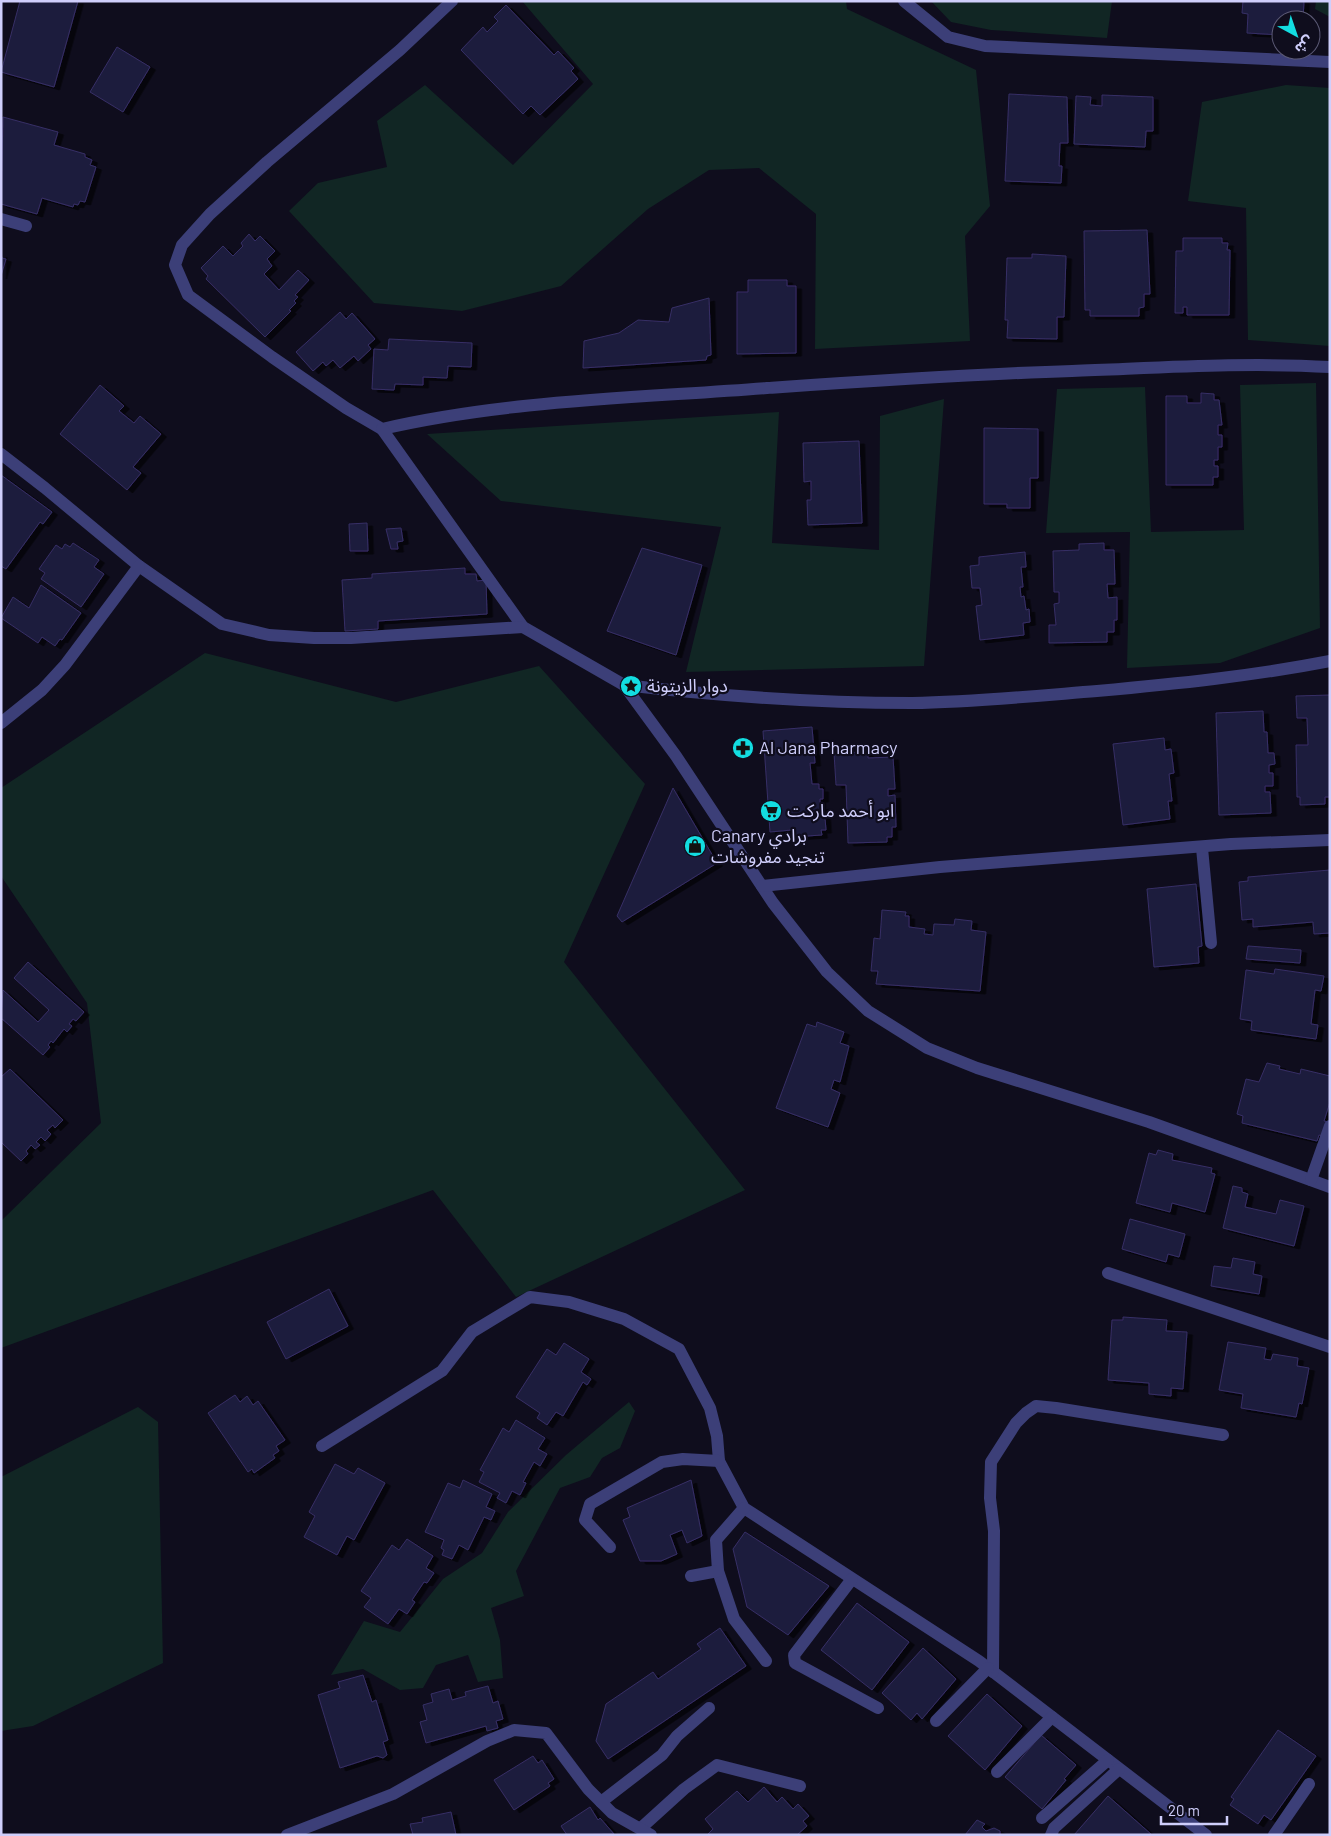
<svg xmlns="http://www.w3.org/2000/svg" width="1331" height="1836" font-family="Barlow,'Noto Sans Arabic',sans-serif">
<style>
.green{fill:#112624}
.building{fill:#1f1b3c;stroke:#362f66;filter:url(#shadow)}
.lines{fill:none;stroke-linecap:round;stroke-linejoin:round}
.minor{stroke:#3c3f78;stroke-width:12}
.labels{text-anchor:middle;stroke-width:4.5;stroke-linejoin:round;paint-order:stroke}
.poi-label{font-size:18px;fill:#cfcefb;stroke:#0f0d1d;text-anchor:start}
</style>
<defs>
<filter id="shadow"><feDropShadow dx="5.5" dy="3" stdDeviation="0" flood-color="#0009"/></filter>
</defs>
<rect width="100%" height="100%" fill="#0f0d1d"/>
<g class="green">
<path d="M522 1H846L847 9 976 70 990 206 965 236 970 341 815 349 816 214 759 168 709 170 648 209 561 286 462 311 374 303 289 211 318 183 387 167 377 121 425 85 513 165 593 84Z"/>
<path d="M931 1H1112L1107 38 991 30 951 22Z"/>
<path d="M1316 1H1330V17L1315 9Z"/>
<path d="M1286 85 1330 88V346L1248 340 1246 208 1188 201 1202 102Z"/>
<path d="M1316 383 1320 628 1220 663 1127 668 1130 532 1046 533 1057 389 1145 387 1151 532 1244 530 1240 385Z"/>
<path d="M944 399 924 666 686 672 721 527 501 501 427 434 779 412 772 543 879 550 880 416Z"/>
<path d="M205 653 396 702 539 666 645 784 564 962 745 1190 516 1297 433 1190 1 1348V1221L101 1123 87 1003 1 876V788Z"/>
<path d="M629 1402 635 1411 620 1448 602 1458 590 1477 560 1488 516 1571 524 1596 491 1608 500 1640 503 1678 478 1682 468 1655 436 1665 423 1688 400 1690 363 1669 331 1675 364 1621 400 1632 443 1579 482 1553 508 1512 566 1455Z"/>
<path d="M138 1407 158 1422 163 1663 33 1726 1 1731V1477Z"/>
</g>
<g class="building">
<path d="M20 1H78L54 87 1 72Z"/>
<path d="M1243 1H1304L1303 20H1281V35L1247 33 1248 14 1242 13Z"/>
<path d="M506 5 554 55 558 51 574 68 571 71 578 79 540 115 531 106 523 114 461 50 483 27 487 32 498 21 494 17Z"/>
<path d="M117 47 150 67 123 112 90 92Z"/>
<path d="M1009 94 1067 97 1068 143H1060L1059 166H1062L1061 183 1005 181Z"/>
<path d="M1102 95 1153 97V131H1146L1145 147 1074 144 1076 96 1091 97 1090 105 1102 106Z"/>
<path d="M3 117 58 132 54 145 85 154V157L92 160 90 165 96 167 85 202 80 201 78 205 74 204 73 207 42 198 37 214 1 204Z"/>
<path d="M1147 230 1150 294H1144V307L1139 308V316H1090V310H1085L1084 231Z"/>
<path d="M249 234 255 241 260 236 275 251 267 259 272 266 264 274 279 290 298 270 309 280 295 295 298 297 294 301 296 303 289 310 291 311 265 337 206 279 208 276 201 268 223 246 233 256 243 246 241 243Z"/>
<path d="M1183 238H1222V243H1228L1227 250H1230L1229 315H1187V307H1183V313H1175L1176 251H1183Z"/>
<path d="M1 254 2 258 6 259 1 276Z"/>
<path d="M1032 254 1066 256 1064 317H1057V339L1007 338 1008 320H1005L1007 258H1032Z"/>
<path d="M748 280H787V286H796V353L737 354V292H748Z"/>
<path d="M709 298 711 355 707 356 706 360 583 368 584 341 619 333 638 320 669 322 672 308Z"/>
<path d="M340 312 346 319 352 313 375 339 368 345 371 349 358 361 354 356 340 368 333 360 326 366 323 362 313 371 296 352Z"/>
<path d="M389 339 472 343 471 367 448 366 447 378 423 377V385L395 384 394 390 372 389 374 349 388 350Z"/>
<path d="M100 385 124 406 119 411 134 423 140 416 161 434 133 467 141 473 127 490 60 434Z"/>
<path d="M1201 393 1214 394V400H1219L1222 425H1218V435H1222V447H1218V460H1214V466H1218V477H1213V485H1166V396H1187V403H1201Z"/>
<path d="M984 428 1038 429V478H1030V508H1007V504H984Z"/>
<path d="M859 441 862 523 808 525 807 500H811V481L804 482 803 443Z"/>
<path d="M1 475 52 512 43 524 40 522 6 569 1 566Z"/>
<path d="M367 523 368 551H350L349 524Z"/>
<path d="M401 528 403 541 397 542 398 549H391L386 529Z"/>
<path d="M73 543 99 560 94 567 104 574 81 607 41 579 45 573 39 569 56 545 62 549 65 544 70 547Z"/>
<path d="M1104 543V550H1114L1115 584H1107L1108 598 1117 597V620H1114V632H1107V642L1049 643V625H1056L1054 604 1059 603V592H1054L1053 551 1079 550V544Z"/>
<path d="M642 548 702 565 676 655 607 631Z"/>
<path d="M1025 552 1026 567H1021L1023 587H1020L1021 597 1024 596 1026 610 1029 609 1030 622 1023 623 1024 635 980 640 976 606 982 605 980 588H972L970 566 979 565V557Z"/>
<path d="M465 568V574H476L477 581 486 580 487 614 378 621V629L345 631 342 580 372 578V574Z"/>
<path d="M41 585 81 613 62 640 60 639 55 646 42 637 38 643 1 618 13 597 29 608Z"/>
<path d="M1330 695V797H1325V804L1300 805V797H1297L1296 745H1308L1307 718H1297L1296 696Z"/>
<path d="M1263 711 1264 732H1267L1268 753H1274L1275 764 1269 765V773H1273V786H1265V792H1270L1271 813 1219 815 1216 713Z"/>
<path d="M812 727 815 763H810L812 784H819V789H823V799H820V807L824 806 826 830H821L822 835 792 837V830L770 832 763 731Z"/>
<path d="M1164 738 1165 750 1171 749 1174 773 1169 774 1172 801H1168L1170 819 1123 825 1113 744Z"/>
<path d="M868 752V758L893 757 895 789H888V796L895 795 896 827H892V837H887V842L848 843 846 785H836L834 753Z"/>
<path d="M673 788 717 863 622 922 617 916Z"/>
<path d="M1330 870V933L1314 934 1313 922 1253 927V919L1242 920 1239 882 1248 881V877Z"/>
<path d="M1196 884 1202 946 1198 947 1199 963 1154 967 1147 889Z"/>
<path d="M882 910 906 912 905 916H909V927L925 929 924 934 933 935 934 924 954 925 955 919 972 921 971 930 986 932 980 991 876 984 878 971H871L874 938 880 939Z"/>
<path d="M1248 946 1301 950 1300 963 1246 959Z"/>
<path d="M28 962 84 1012 76 1021 73 1019 69 1024 72 1026 67 1032 64 1029 53 1043 51 1041 48 1045 50 1047 43 1055 1 1018 3 990 38 1022 49 1010 14 978Z"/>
<path d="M1275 969 1324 976 1321 991 1315 990 1311 1024 1318 1025 1316 1039 1251 1030 1252 1021 1240 1019 1246 970 1274 974Z"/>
<path d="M817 1022 844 1032 840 1043 849 1046 840 1082 834 1080 831 1089 840 1093 828 1127 776 1108 807 1024 816 1027Z"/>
<path d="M1267 1063 1280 1066 1279 1069 1300 1074 1301 1069 1330 1076V1102L1324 1121 1328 1122 1324 1136 1319 1135 1317 1141 1242 1123 1243 1116 1237 1114 1246 1079 1259 1082Z"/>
<path d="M10 1069 63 1120 55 1128 53 1125 47 1130 51 1134 45 1141 41 1137 36 1142 40 1145 35 1149 31 1145 26 1151 28 1154 21 1161 1 1142V1077Z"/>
<path d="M1158 1150 1173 1154 1172 1160 1212 1168 1211 1173 1215 1174 1205 1212 1172 1203 1170 1212 1136 1203 1149 1153 1156 1155Z"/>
<path d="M1233 1186 1242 1188V1192L1248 1194 1245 1207 1276 1214 1280 1200 1304 1206 1294 1246 1223 1228Z"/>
<path d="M1130 1219 1185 1234 1179 1257 1168 1254 1166 1262 1122 1249Z"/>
<path d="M1233 1258 1255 1262 1253 1274 1262 1276 1259 1294 1211 1286 1214 1266 1231 1268Z"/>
<path d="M329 1289 348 1326 286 1359 267 1322Z"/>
<path d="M1123 1317 1167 1320 1166 1331 1187 1332 1183 1389 1171 1388V1396L1149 1394V1383L1108 1380 1112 1320H1123Z"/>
<path d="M1228 1342 1266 1348 1264 1359 1271 1360 1273 1354 1298 1358 1297 1366 1309 1368 1302 1404 1299 1403 1296 1417 1241 1408 1243 1394 1219 1390Z"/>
<path d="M564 1343 589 1359 581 1372 591 1379 587 1385 583 1382 563 1416 556 1412 547 1425 537 1418 540 1413 516 1397 547 1349 556 1355Z"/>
<path d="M235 1395 240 1402 247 1396 253 1405 258 1401 285 1440 276 1446 279 1451 273 1455 275 1458 254 1473 252 1469 248 1472 208 1413Z"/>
<path d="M516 1420 545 1438 538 1449 547 1454 540 1466 534 1462 523 1482 526 1483 520 1495 512 1491 506 1503 497 1498 500 1493 479 1482 484 1472 480 1470 503 1428 509 1432Z"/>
<path d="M335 1464 354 1474 358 1468 385 1483 354 1540 347 1536 337 1555 304 1537 315 1516 309 1512Z"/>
<path d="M463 1480 492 1494 486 1507 495 1511 491 1520 484 1517 468 1550 459 1545 452 1559 442 1555 444 1550 441 1548 444 1540 425 1532 448 1483 460 1488Z"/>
<path d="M691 1480 702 1536 687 1543 682 1530 670 1535 677 1554 661 1561H640L623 1520 630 1517 627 1508Z"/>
<path d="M745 1532 829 1586 788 1635 747 1607 733 1549Z"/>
<path d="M407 1539 433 1556 426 1568 434 1573 427 1583 424 1582 412 1600 415 1602 407 1614 399 1609 388 1624 364 1607 371 1598 361 1591 392 1545 399 1550Z"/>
<path d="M857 1603 909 1642 872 1690 821 1650Z"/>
<path d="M720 1628 746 1666 608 1759 596 1741 606 1704 653 1672 658 1679 701 1649 697 1644Z"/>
<path d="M923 1648 956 1679 922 1719 917 1713 911 1720 882 1693Z"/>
<path d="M363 1675 372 1702 376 1700 388 1740 383 1742 387 1755 383 1758 377 1756 340 1768 318 1695 340 1688 338 1682Z"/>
<path d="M488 1686 493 1703 498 1701 503 1719 496 1721 498 1728 487 1731 486 1726 426 1743 420 1722 427 1720 423 1705 433 1702 431 1694 449 1689 452 1700 466 1696 465 1692Z"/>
<path d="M987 1694 1022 1726 985 1770 948 1736Z"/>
<path d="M1278 1730 1316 1756 1271 1820 1264 1815 1258 1824 1230 1805 1234 1799 1231 1797Z"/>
<path d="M1041 1735 1076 1765 1064 1779 1066 1780 1042 1809 1005 1777Z"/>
<path d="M533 1756 538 1763 542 1760 554 1779 548 1783 550 1786 514 1810 494 1780Z"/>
<path d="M764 1787 777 1802 782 1797 793 1809 798 1804 809 1816 803 1821 807 1826 797 1835H707L713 1829 705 1819 737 1791 748 1802Z"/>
<path d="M1108 1796 1152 1835H1074Z"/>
<path d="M590 1807 598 1820 600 1818 614 1834 567 1835 561 1826Z"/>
<path d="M451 1812 456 1835H413L410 1824 423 1822 422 1818Z"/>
<path d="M977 1820 985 1824 982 1827 986 1831 994 1828 1000 1831V1835H965Z"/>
</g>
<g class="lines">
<g class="minor">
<path d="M452 1 400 50 267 162 210 214 182 245 175 265 188 295 272 357 346 408 382 429C507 400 639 398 767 388 869 381 970 374 1072 371 1158 368 1243 362 1330 367"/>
<path d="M904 1 948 37 985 46 1330 62"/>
<path d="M1 219 26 226"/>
<path d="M382 429 523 627 624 685 676 756 773 903 827 972 868 1011 927 1048 977 1068 1149 1122 1330 1187"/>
<path d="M1 454 45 488 139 566 222 624 269 635 314 638H351L523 627"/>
<path d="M624 685C719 696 816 703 912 703 974 702 1035 696 1097 691 1175 684 1253 676 1330 661"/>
<path d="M1 723 42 690 65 665 139 566"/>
<path d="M1202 848 1211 943"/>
<path d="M762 886 940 867 1231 844 1330 840"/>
<path d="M1311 1180 1330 1126"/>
<path d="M1108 1273 1330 1347"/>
<path d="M322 1446 442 1371 472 1332 530 1297 569 1302 624 1319 679 1349 710 1408 717 1436 719 1461 744 1508 979 1661 1206 1835"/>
<path d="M744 1508 716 1540 718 1571 734 1619 766 1661"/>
<path d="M610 1547 585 1520 590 1504 662 1462 683 1459 719 1461"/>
<path d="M691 1576 718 1571"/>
<path d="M852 1579 794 1655 795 1663 878 1708"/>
<path d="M993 1672 994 1531 990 1498 991 1462 1016 1423 1026 1413 1036 1406 1056 1408 1223 1435"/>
<path d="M936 1721 988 1668"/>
<path d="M997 1772 1052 1717"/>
<path d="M601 1802 662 1755 677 1736 709 1708"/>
<path d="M1042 1818 1108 1760"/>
<path d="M641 1828 684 1789 717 1765 800 1786"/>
<path d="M287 1835 393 1794 487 1741 514 1730 546 1733 588 1789 612 1813 651 1835"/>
<path d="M1051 1835 1054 1828 1119 1769"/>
<path d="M1274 1835 1309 1784"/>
</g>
</g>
<defs>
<g id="sight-disc" transform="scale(1.125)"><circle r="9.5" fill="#13dde1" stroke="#0f0d1d"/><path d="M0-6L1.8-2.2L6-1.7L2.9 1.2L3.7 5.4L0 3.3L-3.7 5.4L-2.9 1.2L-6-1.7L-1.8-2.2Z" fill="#111"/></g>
<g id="pharmacy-disc" transform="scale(1.125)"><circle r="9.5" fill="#13dde1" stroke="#0f0d1d"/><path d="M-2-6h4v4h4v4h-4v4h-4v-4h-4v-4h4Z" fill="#111"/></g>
<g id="supermarket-disc" transform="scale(1.125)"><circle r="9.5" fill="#13dde1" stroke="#0f0d1d"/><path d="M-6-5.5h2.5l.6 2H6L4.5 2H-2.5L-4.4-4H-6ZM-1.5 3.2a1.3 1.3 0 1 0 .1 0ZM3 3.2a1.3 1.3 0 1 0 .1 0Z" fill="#111"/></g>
<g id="shop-disc" transform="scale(1.125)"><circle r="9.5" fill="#13dde1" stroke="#0f0d1d"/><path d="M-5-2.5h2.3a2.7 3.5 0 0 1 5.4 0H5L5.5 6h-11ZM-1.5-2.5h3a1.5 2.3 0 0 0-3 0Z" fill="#111"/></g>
</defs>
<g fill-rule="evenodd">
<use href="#sight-disc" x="631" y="686"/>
<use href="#pharmacy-disc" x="743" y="748"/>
<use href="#supermarket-disc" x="771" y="811"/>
<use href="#shop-disc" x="695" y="846"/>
</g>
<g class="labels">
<g class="poi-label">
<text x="647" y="692">دوار الزيتونة</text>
<text x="759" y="754">Al Jana Pharmacy</text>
<text x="787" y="817">ابو أحمد ماركت</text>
<text x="711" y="842">Canary برادي<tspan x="711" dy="21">تنجيد مفروشات</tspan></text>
</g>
</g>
<rect width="1331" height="1836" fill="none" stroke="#cfcefb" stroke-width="5"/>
<g transform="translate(1296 35) rotate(140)"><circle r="24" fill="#0f0d1d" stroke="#5c5a76"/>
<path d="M0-4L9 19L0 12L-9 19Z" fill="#13dde1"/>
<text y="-8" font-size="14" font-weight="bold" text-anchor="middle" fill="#cfcefb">ش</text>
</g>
<path d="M1161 1816v8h66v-8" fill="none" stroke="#cfcefb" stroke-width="2.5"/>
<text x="1168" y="1816" font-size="15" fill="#cfcefb" stroke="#0f0d1d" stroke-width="4" paint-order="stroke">20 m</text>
</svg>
